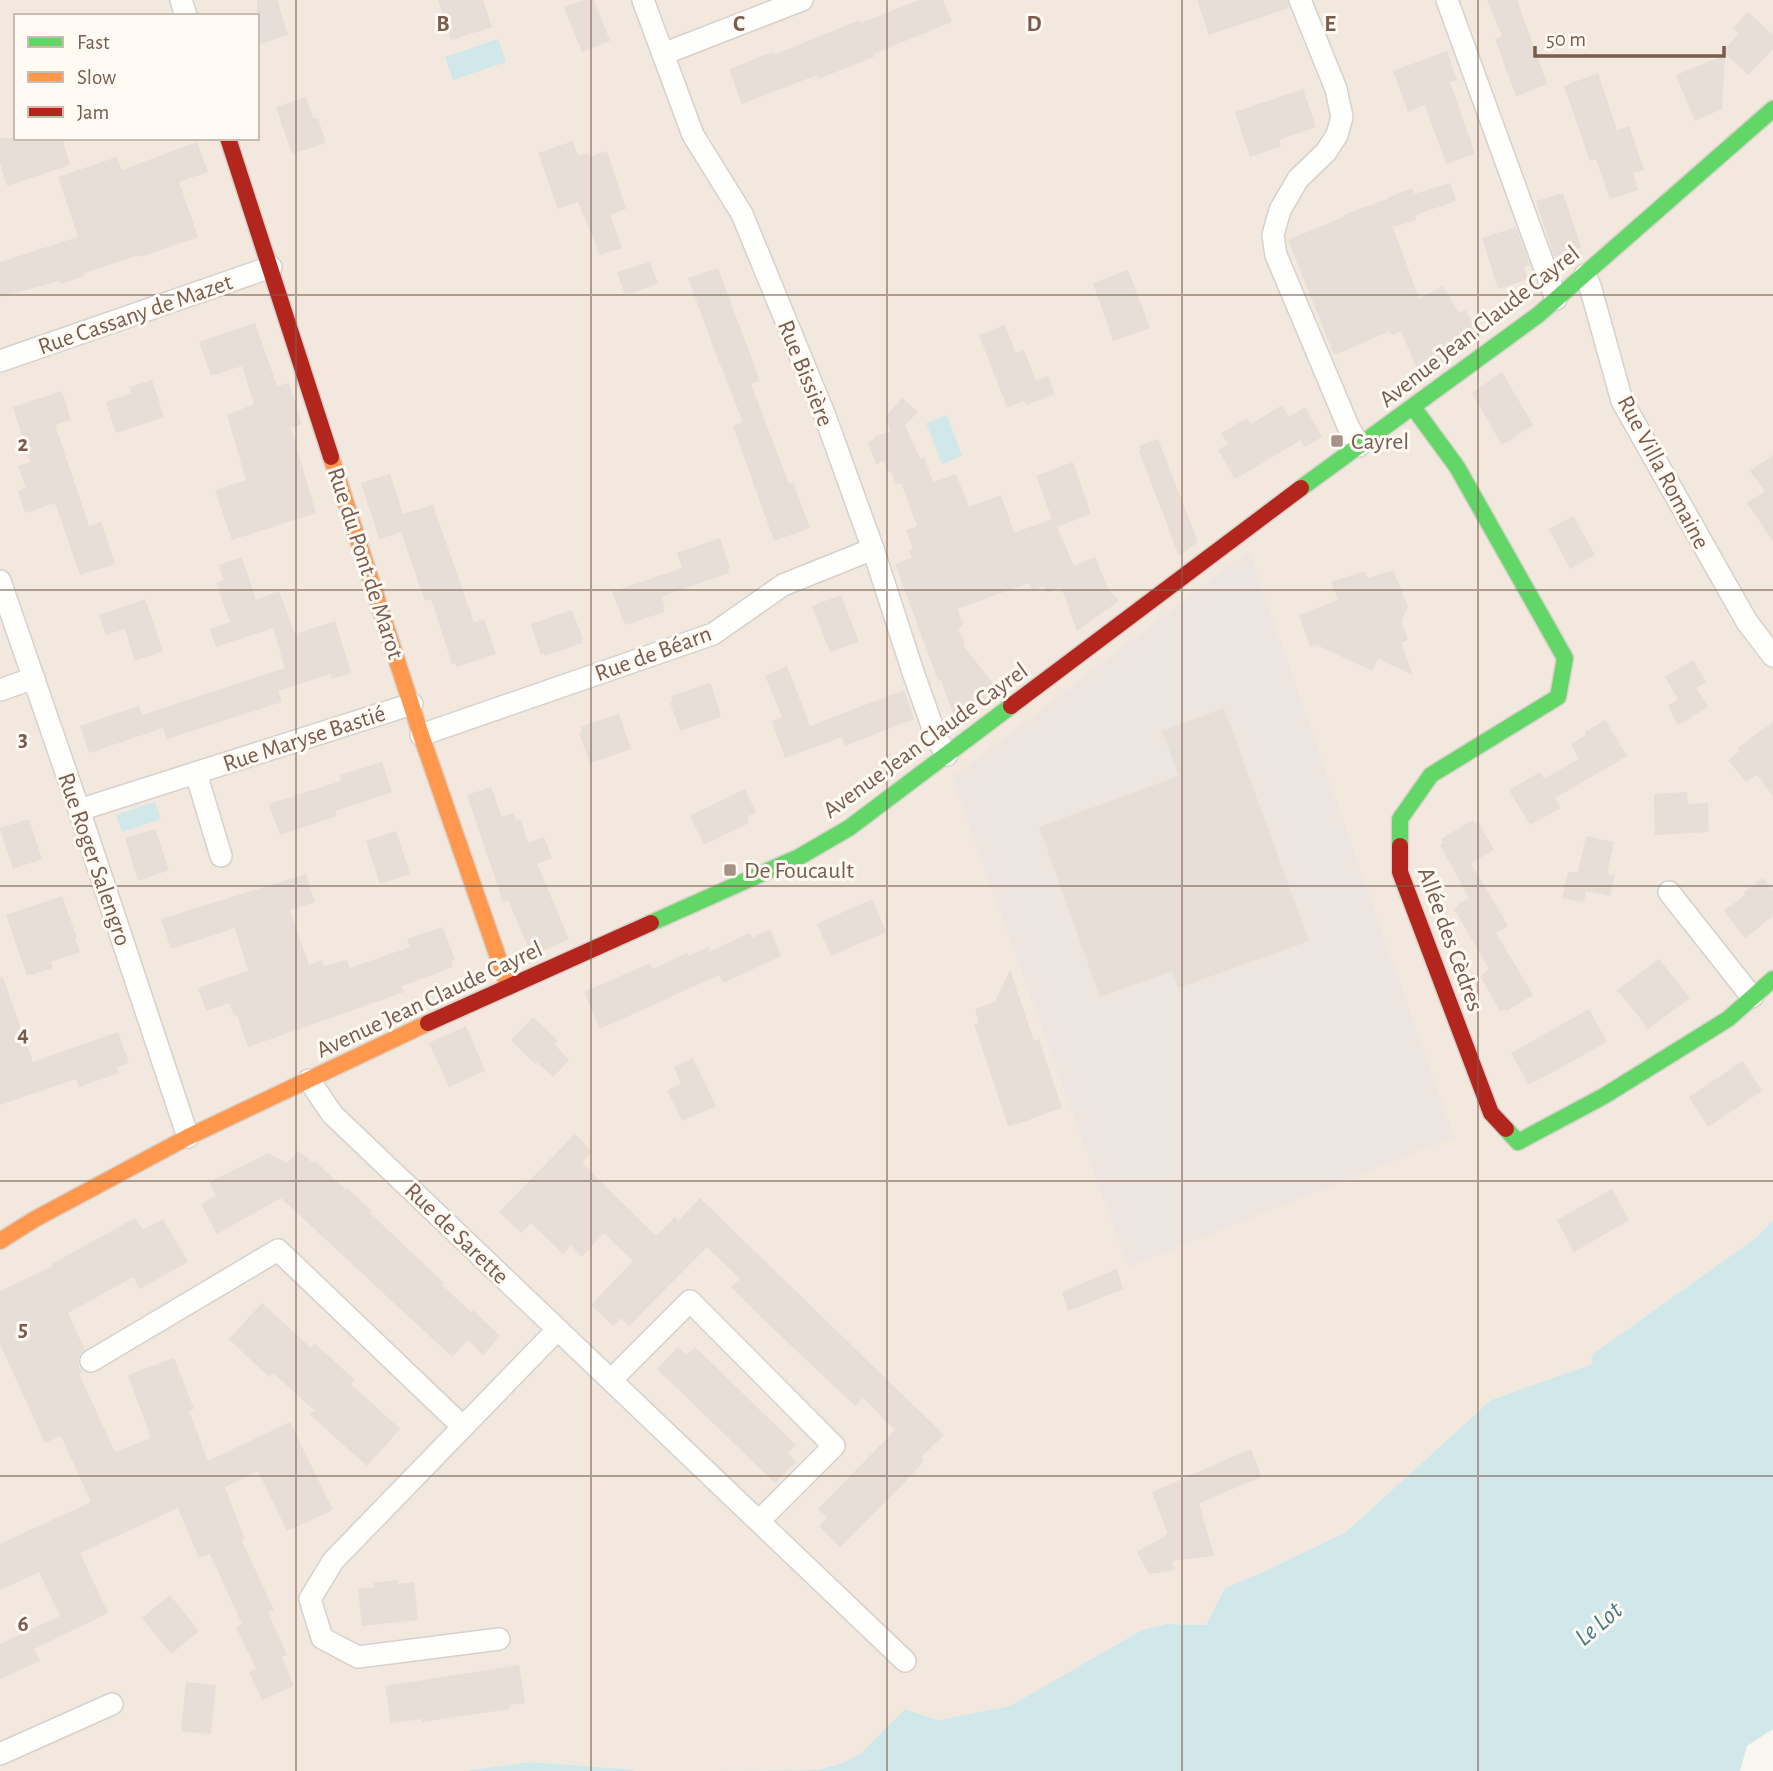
<svg xmlns="http://www.w3.org/2000/svg" width="1773" height="1771" font-family="'Alegreya Sans',sans-serif">
<style>
.residential{fill:#f2e8de;fill-rule:evenodd}
.industrial{fill:#ede5e0}
.water{fill:#d0e8ea}
.building{fill:#e6ded7}
.lines{fill:none;stroke-linecap:round;stroke-linejoin:round}
.street-casing{stroke:#d7d1cb;stroke-width:24}
.fast-casing{stroke:#d9d2cb;stroke-width:19}
.slow-casing{stroke:#d9d2cb;stroke-width:19}
.jam-casing{stroke:#d9d2cb;stroke-width:19}
.street{stroke:#fefefd;stroke-width:21}
.fast{stroke:#63d668;stroke-width:16}
.slow{stroke:#ff974d;stroke-width:16}
.jam{stroke:#b3261e;stroke-width:16}
.grid{fill:none;stroke:#7a5c4d;stroke-width:2;stroke-opacity:0.55}
.poi-dot{fill:#a69286;stroke:#fffaf3;stroke-width:2.5}
.labels{text-anchor:middle;stroke-width:6;stroke-linejoin:round;paint-order:stroke}
.street-label{font-size:24px;fill:#7a5c4d;stroke:#fffaf3}
.poi-label{font-size:24px;fill:#7a5c4d;stroke:#fffaf3;text-anchor:start}
.water-label{font-size:26px;font-style:italic;fill:#437c86;stroke:#fffaf3}
.grid-label{font-size:23px;text-anchor:middle;font-weight:bold;fill:#7a5c4d;stroke:#fffaf3;stroke-width:6;stroke-linejoin:round;paint-order:stroke}
</style>
<rect width="100%" height="100%" fill="#f9f5f0"/>
<path class="residential" d="M0 0H1773V1220L1757 1237 1597 1351 1592 1357 1594 1364 1491 1400 1346 1532 1259 1574 1225 1588 1206 1625 1166 1624 1142 1630 1010 1706 938 1720 905 1709 861 1753 843 1763 817 1770 719 1771H637L625 1769 531 1762 464 1771H0ZM16 16H257V138H16Z"/>
<path class="industrial" d="M1249 551 1454 1137 1128 1267 952 778Z"/>
<g class="water">
<path d="M498 39 506 62 453 80 445 57Z"/>
<path d="M947 415 962 456 942 464 926 423Z"/>
<path d="M155 802 161 819 122 832 116 815Z"/>
<path d="M1773 1220V1729L1747 1746 1740 1771H719L817 1770 843 1763 861 1753 905 1709 938 1720 1010 1706 1142 1630 1166 1624 1206 1625 1225 1588 1259 1574 1346 1532 1491 1400 1593 1364 1591 1357 1597 1351 1757 1237Z"/>
<path d="M531 1762 625 1769 637 1771H464Z"/>
</g>
<g class="building">
<path d="M257 0H277L288 35 257 45Z"/>
<path d="M438 0H483L492 27 451 40Z"/>
<path d="M584 0H594L610 41 582 52 564 7Z"/>
<path d="M919 0H943L952 22 873 54 874 57 818 79 817 75 742 104 729 69 773 52 774 55 860 20 861 23Z"/>
<path d="M1197 0H1287L1289 8 1209 35Z"/>
<path d="M1487 0H1517L1547 84 1516 96 1495 39 1502 36Z"/>
<path d="M1748 12 1773 35V49L1748 75 1723 51 1739 34 1733 28Z"/>
<path d="M1447 51 1457 80 1450 82 1475 154 1446 164 1425 105 1408 112 1393 71Z"/>
<path d="M1725 55 1722 109 1695 121 1676 75Z"/>
<path d="M1598 73 1617 130 1629 126 1644 170 1633 173 1638 190 1610 199 1596 159 1590 161 1564 86Z"/>
<path d="M1303 89 1316 127 1279 140 1281 146 1250 157 1235 112Z"/>
<path d="M306 97 313 119 318 118 326 143 292 154 276 107Z"/>
<path d="M0 138H62L70 165 7 186 0 163Z"/>
<path d="M573 141 578 156 588 153 590 157 607 151 626 209 610 215 622 248 600 255 578 202 558 209 538 153Z"/>
<path d="M197 142 208 172 179 182 198 237 140 257 139 255 84 273 85 276 60 284 59 281 0 297V262L78 237 58 177 117 157 122 170Z"/>
<path d="M1450 183 1456 201 1415 215 1416 220 1393 227 1419 299 1443 286 1459 313 1465 310 1480 335 1421 378 1401 331 1391 335 1390 331 1334 355 1288 240 1344 217 1343 215 1388 199 1387 198 1412 188 1414 194Z"/>
<path d="M1563 193 1581 247 1554 257 1536 201Z"/>
<path d="M1516 227 1530 265 1524 268 1528 279 1498 289 1482 238Z"/>
<path d="M650 262 658 284 625 295 617 272Z"/>
<path d="M718 268 760 381 751 384 789 484 793 482 810 528 774 541 733 426 743 422 714 349 688 278Z"/>
<path d="M1128 270 1150 328 1113 341 1093 283Z"/>
<path d="M255 323 277 386 289 383 302 424 291 428 316 513 232 540 215 490 246 480 227 415 254 404 242 366 211 376 199 342Z"/>
<path d="M1005 325 1016 353 1024 350 1036 381 1048 376 1055 394 1026 405 1025 401 1007 407 979 335Z"/>
<path d="M1502 372 1533 425 1502 445 1472 393Z"/>
<path d="M152 380 164 417 116 433 106 402 131 393 129 387Z"/>
<path d="M62 391 71 420 55 425 89 526 101 522 115 564 80 575 55 503 25 513 18 491 26 488 18 466 30 462 13 407Z"/>
<path d="M902 398 918 412 905 425 920 459 924 457 933 482 956 474 969 507 1001 495 1014 533 1052 519 1036 476 1073 462 1091 514 1057 527 1074 566 1095 557 1108 589 1119 601 1077 631 1061 587 1047 593 1044 586 1032 591 1029 583 957 609 963 624 958 629 965 642 963 645 1000 692 957 725 941 680H938L895 564 912 558 909 550 913 549 906 530 917 526 901 483 896 484 891 471 888 472 884 461 876 464 868 442 875 439 874 437 891 431 886 416Z"/>
<path d="M1282 405 1289 417 1305 407 1322 437 1304 447 1301 440 1235 479 1218 450 1228 444 1221 433 1247 418 1251 424Z"/>
<path d="M1158 439 1198 542 1179 556 1139 451 1141 450 1139 446Z"/>
<path d="M1773 455V541L1747 503 1765 491 1750 471Z"/>
<path d="M390 474 403 514 433 505 474 623 484 619 496 654 457 667 455 663 452 664 431 599 425 601 401 532 379 539 373 520 361 483Z"/>
<path d="M1573 516 1595 555 1570 569 1549 529Z"/>
<path d="M720 538 730 568 728 569 729 573 661 597 665 607H663L664 612 625 625 612 592 682 568 677 553Z"/>
<path d="M242 557 256 600 279 591 295 634 335 621 351 673 332 679 330 674 278 691 282 702 167 739 163 728 89 753 80 726 139 706 142 715 285 668 273 628 216 647 210 629 230 622 216 583 223 580 219 565Z"/>
<path d="M1393 570 1408 607 1401 621 1408 640 1401 643 1413 675 1378 659 1372 671 1317 645 1310 647 1299 615 1338 600 1331 582 1365 571 1368 578Z"/>
<path d="M841 595 859 642 830 652 812 606Z"/>
<path d="M145 599 163 651 135 661 125 629 106 635 99 615Z"/>
<path d="M572 610 583 639 581 640 582 643 545 656 544 653 541 655 531 624Z"/>
<path d="M1693 660 1706 682 1696 688 1708 707 1678 725 1668 706 1678 699 1665 677Z"/>
<path d="M787 666 810 726 904 690 914 719 845 746 842 737 785 758 772 721 782 717 765 676Z"/>
<path d="M709 683 712 687 721 717 680 731 670 702 673 701 671 696Z"/>
<path d="M1224 708 1309 941 1178 988 1172 971 1100 997 1039 827 1179 776 1162 731Z"/>
<path d="M619 714 631 749 590 763 579 733 582 732 580 727Z"/>
<path d="M1605 720 1627 756 1555 798 1561 808 1530 825 1509 790 1540 772 1544 779 1579 759 1571 744 1586 735 1585 732Z"/>
<path d="M1773 722V796L1757 775 1746 782 1728 760 1740 751 1738 748Z"/>
<path d="M382 762 392 792 335 811 337 816 280 835 269 804 341 781 340 775Z"/>
<path d="M491 787 502 817 514 813 516 821 521 820 528 843 544 837 552 858 537 864 569 939 532 956 508 900 503 902 467 795Z"/>
<path d="M745 789 756 812 747 817 749 823 704 845 690 816Z"/>
<path d="M1687 792 1688 804 1708 803 1709 832 1655 835 1654 794Z"/>
<path d="M29 819 42 859 13 869 0 828Z"/>
<path d="M1473 820 1475 824 1478 822 1494 850 1471 863 1508 926 1496 933 1533 995 1506 1011 1505 1009 1500 1011 1480 976 1489 969 1454 909 1459 905 1458 904 1469 898 1440 845 1443 843 1441 839Z"/>
<path d="M155 829 169 870 138 881 125 838Z"/>
<path d="M396 831 410 874 380 884 366 841Z"/>
<path d="M1586 836 1614 842 1607 873 1615 875 1610 896 1586 891 1584 902 1562 898 1568 872H1578Z"/>
<path d="M306 874 315 902 290 910 309 965 322 960 324 966 347 960 350 968 410 947 407 939 443 927 455 960 451 961 453 967 402 986 404 992 248 1047 237 1015 234 1016 229 1003 206 1011 198 988 248 971 235 928 171 949 161 919Z"/>
<path d="M1763 878 1773 891V916L1745 938 1724 911 1745 895 1743 893Z"/>
<path d="M62 896 77 938 75 939 80 952 51 962 53 968 27 976 6 915Z"/>
<path d="M872 899 886 932 831 956 817 924Z"/>
<path d="M770 929 781 956 723 983 719 975 600 1029 584 992 650 963 653 969 687 953 689 956 709 947 711 951 749 933 752 938Z"/>
<path d="M1659 959 1690 998 1647 1030 1644 1023 1617 990Z"/>
<path d="M1010 970 1034 1041 1039 1039 1062 1108 1030 1119 1031 1120 1008 1126 974 1024 979 1023 975 1009 995 1002Z"/>
<path d="M0 977H3L33 1062 118 1032 129 1063 117 1067 119 1073 79 1087 76 1079 0 1105Z"/>
<path d="M1589 1009 1607 1042 1529 1085 1511 1053Z"/>
<path d="M533 1017 558 1041 555 1045 569 1060 553 1077 537 1062 535 1064 511 1040Z"/>
<path d="M466 1026 485 1071 449 1087 429 1043Z"/>
<path d="M693 1058 716 1106 682 1121 667 1090 681 1084 674 1067Z"/>
<path d="M1743 1061 1762 1091 1708 1127 1689 1097Z"/>
<path d="M575 1134 592 1151 582 1163 656 1236 675 1217 678 1221 700 1198 944 1435 921 1457 924 1461 908 1479 840 1547 819 1526 827 1517 818 1509 895 1430 863 1398 855 1406 764 1320 731 1287 740 1279 707 1247 629 1326 621 1318 613 1326 591 1305 633 1261 604 1233 582 1257 571 1245 563 1254 531 1223 521 1233 499 1212Z"/>
<path d="M298 1151 313 1163 315 1161 346 1190 347 1188 372 1211 370 1213 444 1283 442 1285 471 1312 473 1310 500 1336 483 1355 468 1340 452 1357 281 1198 217 1234 201 1204 216 1196 209 1182 269 1153 287 1163Z"/>
<path d="M1612 1189 1629 1220 1574 1252 1557 1220Z"/>
<path d="M135 1218 143 1230 163 1219 188 1262 140 1289 133 1277 68 1313 85 1350 80 1354 78 1360 79 1367 84 1372 79 1374 115 1452 151 1438 128 1375 174 1358 194 1409 189 1411 208 1461 290 1422 333 1510 287 1531 258 1471 225 1487 245 1540 242 1541 274 1610 268 1612 287 1655 282 1657 294 1686 262 1700 249 1672 256 1669 236 1627 242 1624 210 1554 199 1558 178 1508 80 1553 108 1613 34 1649 40 1661 0 1679V1644L60 1616 39 1572 0 1590V1544L91 1502 61 1436 45 1443 0 1344V1291L53 1266 52 1264Z"/>
<path d="M1117 1269 1123 1289 1068 1311 1062 1292Z"/>
<path d="M262 1303 311 1348 315 1344 355 1380 351 1384 400 1429 367 1466 309 1414 315 1411 273 1373 269 1377 229 1339Z"/>
<path d="M678 1347 686 1355 695 1347 796 1445 788 1453 796 1462 775 1483 657 1369Z"/>
<path d="M1251 1449 1262 1477 1199 1503 1214 1556 1172 1561 1175 1570 1149 1574 1137 1552 1168 1534 1152 1492Z"/>
<path d="M397 1580 398 1584 414 1582 418 1620 362 1626 358 1589 374 1587 373 1583Z"/>
<path d="M170 1595 199 1631 171 1654 142 1618Z"/>
<path d="M519 1665 525 1703 510 1705V1709L422 1722V1719L391 1723 385 1686Z"/>
<path d="M186 1682 216 1685 211 1734 181 1731Z"/>
</g>
<g class="lines">
<g class="street-casing">
<g id="street">
<path d="M181 0 186 16"/>
<path d="M643 0 693 135 742 214 825 416 873 549 913 672 936 737 947 755"/>
<path d="M1300 0 1336 89 1342 117 1337 135 1326 152 1298 179 1280 210 1273 235 1276 255 1348 426 1359 446"/>
<path d="M1447 0 1556 299"/>
<path d="M663 54 802 0"/>
<path d="M1585 275 1590 286 1622 401 1747 622 1773 656"/>
<path d="M0 361 271 267"/>
<path d="M0 581 79 810 188 1137"/>
<path d="M0 690 34 678"/>
<path d="M421 735 713 634 783 585 873 549"/>
<path d="M196 773 221 856"/>
<path d="M79 810 412 704"/>
<path d="M1669 892 1752 997"/>
<path d="M309 1080 332 1114 905 1661"/>
<path d="M91 1361 278 1250 463 1427"/>
<path d="M611 1380 690 1301 834 1446 759 1521"/>
<path d="M499 1639 358 1657 322 1638 310 1599 333 1561 557 1330"/>
<path d="M0 1754 112 1704"/>
</g>
</g>
<g class="fast-casing">
<g id="fast">
<path d="M1301 488 1538 315 1773 109"/>
<path d="M1400 846V819L1431 775 1558 697 1565 658 1457 467 1413 407"/>
<path d="M651 923 799 857 849 828 1011 706"/>
<path d="M1506 1129 1518 1142 1604 1096 1728 1019 1773 979"/>
</g>
</g>
<g class="slow-casing">
<g id="slow">
<path d="M331 457 421 735 508 986"/>
<path d="M0 1241 35 1219 188 1137 428 1023"/>
</g>
</g>
<g class="jam-casing">
<g id="jam">
<path d="M228 138 331 457"/>
<path d="M1011 706 1301 488"/>
<path d="M1400 846V872L1491 1113 1506 1129"/>
<path d="M428 1023 651 923"/>
</g>
</g>
<use href="#street" class="street"/>
<use href="#fast" class="fast"/>
<use href="#slow" class="slow"/>
<use href="#jam" class="jam"/>
</g>
<path class="grid" d="M296 0V1771M591 0V1771M887 0V1771M1182 0V1771M1478 0V1771M0 295H1773M0 590H1773M0 886H1773M0 1181H1773M0 1476H1773"/>
<g class="poi-dot">
<rect x="1330" y="434" width="14" height="14" rx="3.5"/>
<rect x="723" y="863" width="14" height="14" rx="3.5"/>
</g>
<g class="labels">
<g class="street-label">
<text transform="translate(135 314) rotate(-19)" y="8">Rue Cassany de Mazet</text>
<text transform="translate(1479 326) rotate(-38)" y="8">Avenue Jean Claude Cayrel</text>
<text transform="translate(806 373) rotate(68)" y="8">Rue Bissière</text>
<text transform="translate(1664 472) rotate(62)" y="8">Rue Villa Romaine</text>
<text transform="translate(366 563) rotate(72)" y="8">Rue du Pont de Marot</text>
<text transform="translate(653 653) rotate(-20)" y="8">Rue de Béarn</text>
<text transform="translate(304 738) rotate(-18)" y="8">Rue Maryse Bastié</text>
<text transform="translate(925 740) rotate(-36)" y="8">Avenue Jean Claude Cayrel</text>
<text transform="translate(95 859) rotate(71)" y="8">Rue Roger Salengro</text>
<text transform="translate(1451 939) rotate(70)" y="8">Allée des Cèdres</text>
<text transform="translate(429 999) rotate(-25)" y="8">Avenue Jean Claude Cayrel</text>
<text transform="translate(457 1233) rotate(44)" y="8">Rue de Sarette</text>
</g>
<g class="poi-label">
<text x="1351" y="449">Cayrel</text>
<text x="744" y="878">De Foucault</text>
</g>
<g class="water-label">
<text transform="translate(1598 1623) rotate(-40)" y="9">Le Lot</text>
</g>
</g>
<g class="grid-label">
<text x="443" y="31">B</text>
<text x="739" y="31">C</text>
<text x="1034" y="31">D</text>
<text x="1330" y="31">E</text>
<text x="23" y="451">2</text>
<text x="23" y="746">3</text>
<text x="23" y="1041">4</text>
<text x="23" y="1336">5</text>
<text x="23" y="1631">6</text>
</g>
<rect x="14" y="14" width="245" height="126" fill="#fffaf3" stroke="#cabbb1" stroke-width="2"/>
<rect x="28" y="37" width="35" height="10" fill="#63d668" stroke="#cabbb1" stroke-width="2"/>
<text x="77" y="49" font-size="21" fill="#7a5c4d">Fast</text>
<rect x="28" y="72" width="35" height="10" fill="#ff974d" stroke="#cabbb1" stroke-width="2"/>
<text x="77" y="84" font-size="21" fill="#7a5c4d">Slow</text>
<rect x="28" y="107" width="35" height="10" fill="#b3261e" stroke="#cabbb1" stroke-width="2"/>
<text x="77" y="119" font-size="21" fill="#7a5c4d">Jam</text>
<path d="M1535 46v10h189v-10" fill="none" stroke="#7a5c4d" stroke-width="3.5"/>
<text x="1546" y="46" font-size="21" fill="#7a5c4d" stroke="#fffaf3" stroke-width="5" paint-order="stroke">50 m</text>
</svg>
